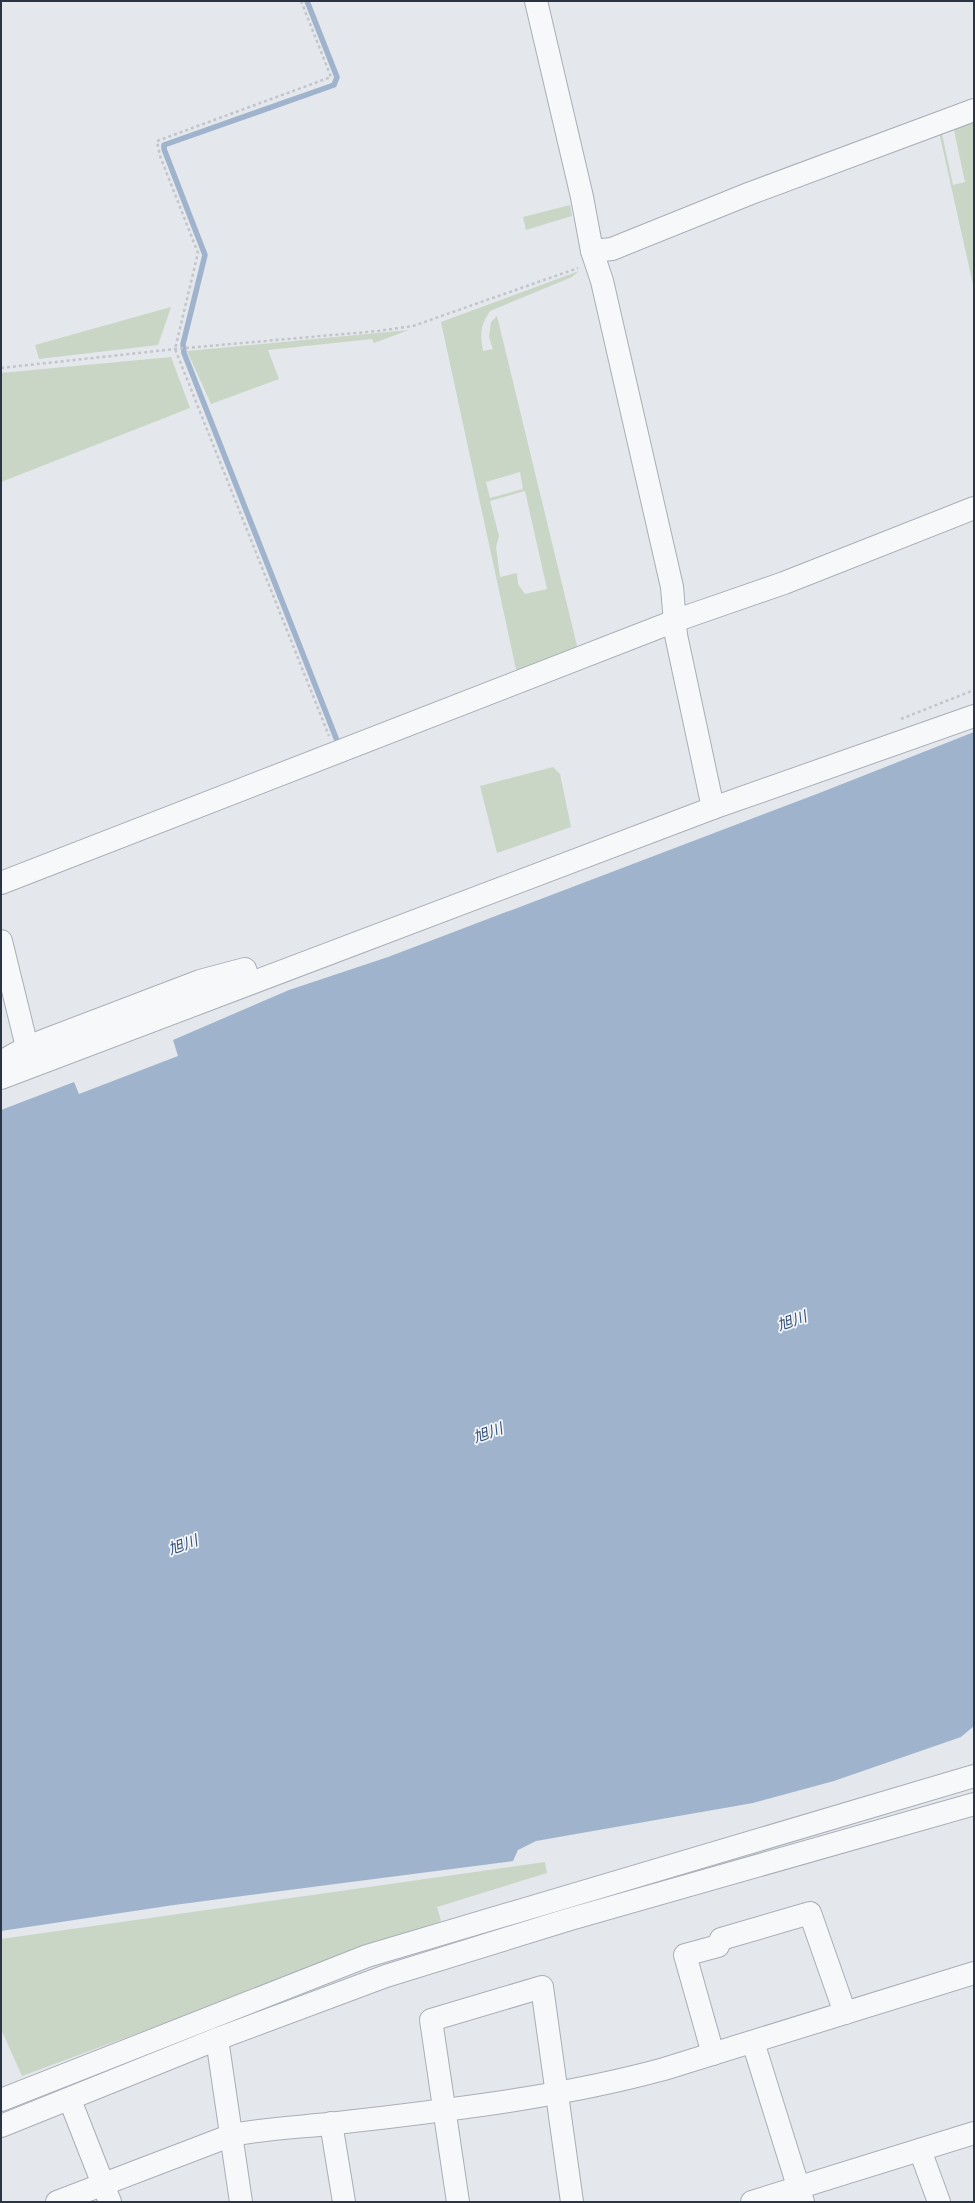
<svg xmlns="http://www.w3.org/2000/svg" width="975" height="2203" font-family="Commissioner,'Noto Sans JP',sans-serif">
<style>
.green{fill:#c9d6c5;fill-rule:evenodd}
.water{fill:#9fb4cc}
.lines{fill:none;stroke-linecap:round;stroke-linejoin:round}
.stream{stroke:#9fb4cc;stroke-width:5.5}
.minor-casing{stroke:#a9aeb7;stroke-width:24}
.path{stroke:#c2c5cb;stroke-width:2.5;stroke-dasharray:3 3;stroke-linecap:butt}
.minor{stroke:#f7f8fa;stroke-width:22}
.labels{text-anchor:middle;stroke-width:3.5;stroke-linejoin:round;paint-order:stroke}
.water-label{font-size:15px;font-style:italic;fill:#34527a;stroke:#f4f6f9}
</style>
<rect width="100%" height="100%" fill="#e4e7ec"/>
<g class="green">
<path d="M974 119V289L939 132ZM954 130 965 182 953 185 942 134Z"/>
<path d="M570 205 572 216 526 230 523 217Z"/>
<path d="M579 271 572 277 490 311C480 326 480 334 483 351L493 349 489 337 491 322 497 316 578 650 517 674 441 322ZM520 472 523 489 490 498 486 482ZM525 491 547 589 525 594 518 584 517 573 500 577 496 547 499 536 490 501Z"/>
<path d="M171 307 158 345 39 359 35 345Z"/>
<path d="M409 330 374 343 372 339 268 350 279 379 211 404 187 351Z"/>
<path d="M171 357 190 408 1 482V373Z"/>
<path d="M553 767 560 774 571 827 497 853 480 786Z"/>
<path d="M545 1862 547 1873 437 1907 441 1921 22 2076 1 2029V1939Z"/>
</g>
<path class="water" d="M974 732V1726L961 1737 834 1781 753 1803 536 1841 518 1850 513 1861 174 1905 1 1931V1110L74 1082 79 1094 178 1056 173 1040 289 990 388 957 822 792Z"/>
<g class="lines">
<path class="stream" d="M307 1 337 77 334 85 164 145V149L205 255 183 344 184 353 338 743"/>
<g class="minor-casing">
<g id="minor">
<path d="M536 1 582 197 592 251 602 281 672 587 676 635 713 808"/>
<path d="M592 251 612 249 751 193 974 110"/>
<path d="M1 883 680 619 784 583 974 508"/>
<path d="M1 941 27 1047"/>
<path d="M1 1062 27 1047 200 981 245 969 250 983"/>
<path d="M1 1078 713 808 974 716"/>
<path d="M217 2039 241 2202"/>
<path d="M753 2042 803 2202"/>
<path d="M713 2054 685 1955 718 1946 721 1939 810 1913 845 2013"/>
<path d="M1 2100 367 1956 974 1776"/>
<path d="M70 2100 110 2202"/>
<path d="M331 2123 344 2202"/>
<path d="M1 2126 217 2039 386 1976 567 1920 974 1804"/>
<path d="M920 2150 939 2202"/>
<path d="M57 2202 232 2135C268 2128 303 2127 338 2123 447 2110 558 2098 664 2069L974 1973"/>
<path d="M458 2202 431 2020 542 1987 572 2202"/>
<path d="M752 2202 974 2133"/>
</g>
</g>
<g class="path">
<path d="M301 1 331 77 157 141 160 156 198 253 175 349 329 736"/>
<path d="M1 368 175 349 378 331 413 326 578 268"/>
<path d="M901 719 974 690"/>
</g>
<use href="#minor" class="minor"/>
</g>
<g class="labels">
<g class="water-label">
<text transform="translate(792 1321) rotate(-20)" y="5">旭川</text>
<text transform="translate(488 1433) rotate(-20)" y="5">旭川</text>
<text transform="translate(183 1545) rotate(-20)" y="5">旭川</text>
</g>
</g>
<rect width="975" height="2203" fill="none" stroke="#2b3445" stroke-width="4"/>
</svg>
